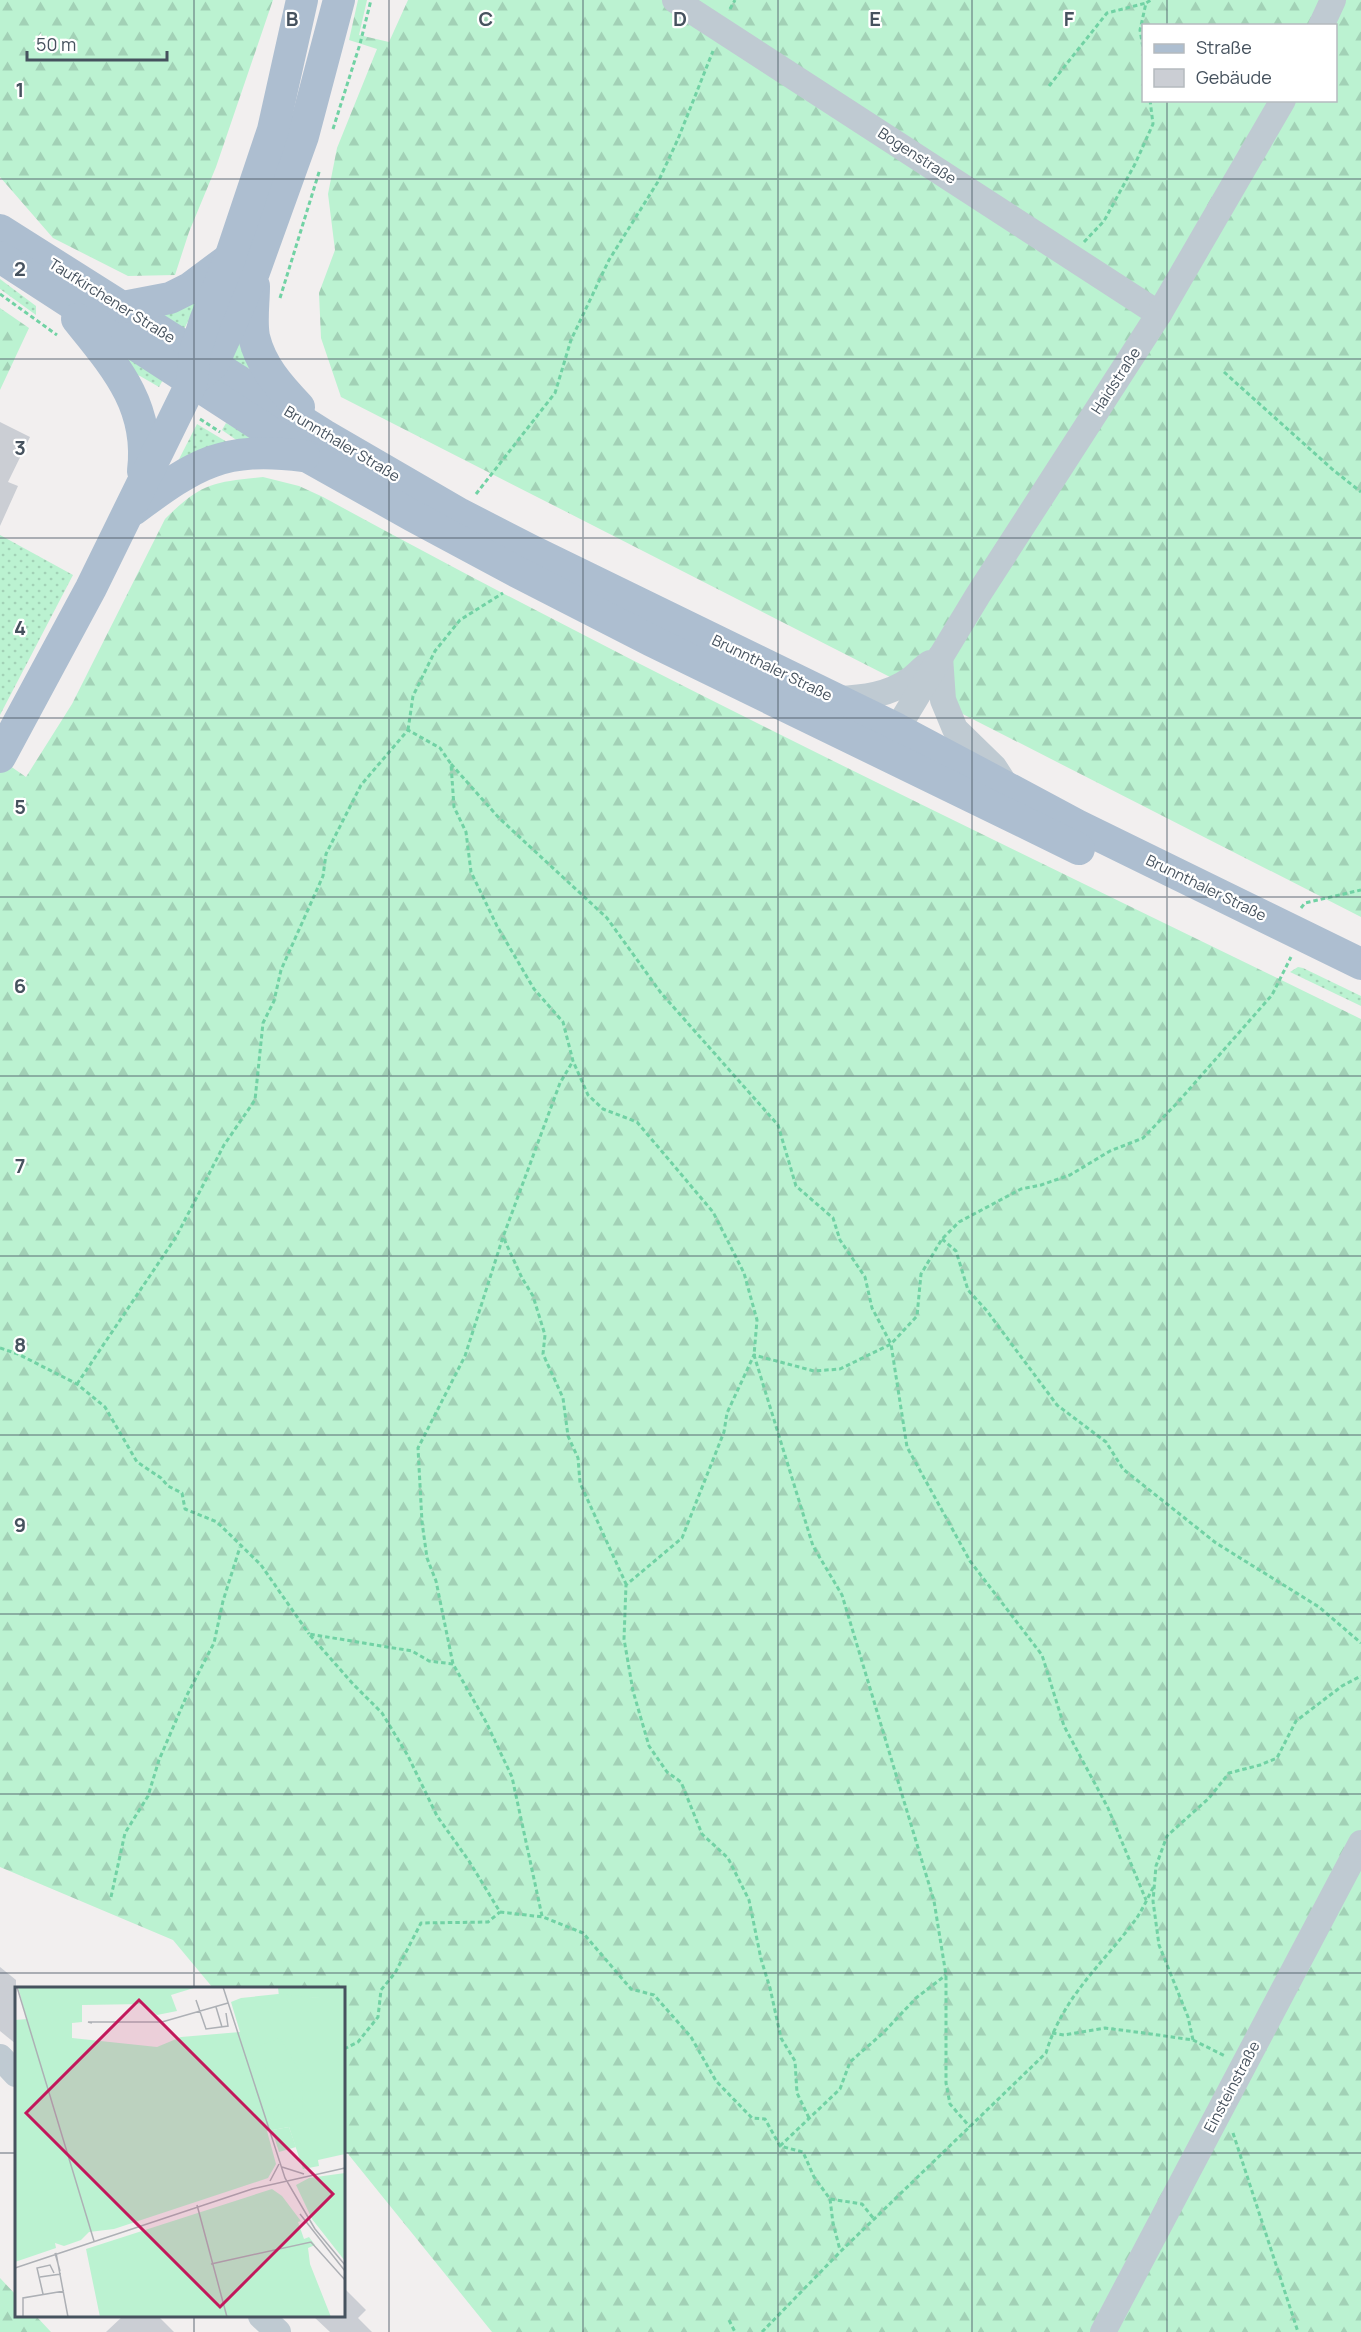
<svg xmlns="http://www.w3.org/2000/svg" width="1361" height="2332" font-family="Manrope,sans-serif">
<style>
.grass{fill:url(#grass-dots)}
.forest{fill:url(#forest-firs);fill-rule:evenodd}
.building{fill:#cbced4}
.lines{fill:none;stroke-linecap:round;stroke-linejoin:round}
.path{stroke:#71d2a4;stroke-width:3;stroke-dasharray:4.5 3;stroke-linecap:butt}
.minor{stroke:#bfcad2;stroke-width:26}
.major{stroke:#adbed0;stroke-width:32}
.grid{fill:none;stroke:#46525e;stroke-width:1.5;stroke-opacity:0.55}
.labels{text-anchor:middle;stroke-width:4.5;stroke-linejoin:round;paint-order:stroke}
.street-label{font-size:15px;fill:#46525e;stroke:#fff}
.inset-road{fill:none;stroke:#adb0b5;stroke-width:1.5}
.view{fill:#c2185b;fill-opacity:0.15;stroke:#c2185b;stroke-width:3}
.inset-edge{fill:none;stroke:#46525e;stroke-width:3}
.grid-label{font-size:20px;text-anchor:middle;font-weight:bold;fill:#46525e;stroke:#fff;stroke-width:4.5;stroke-linejoin:round;paint-order:stroke}
</style>
<defs>
<pattern id="grass-dots" width="8" height="8" patternUnits="userSpaceOnUse" patternTransform="scale(1.5)"><rect width="8" height="8" fill="#bbf2d1"/><path d="M2 2h.1M6 6h.1" fill="none" stroke="#a2d1b6" stroke-width="1.8" stroke-linecap="round"/></pattern>
<pattern id="forest-firs" width="22" height="20" patternUnits="userSpaceOnUse" patternTransform="scale(1.5)"><rect width="22" height="20" fill="#bbf2d1"/><path d="M5 1l3.5 6h-7zM16 11l3.5 6h-7z" fill="#a2d1b6"/></pattern>
</defs>
<rect width="100%" height="100%" fill="#f2efef"/>
<g class="grass">
<path d="M0 279 36 306V315L0 289Z"/>
<path d="M198 302 182 333 155 313Z"/>
<path d="M244 325 255 363 242 373 226 364Z"/>
<path d="M113 346 164 378 159 387 140 376 131 373Z"/>
<path d="M226 423 255 439 245 446 222 430Z"/>
<path d="M197 424 232 445 174 469Z"/>
<path d="M0 535 73 575 0 715Z"/>
<path d="M1298 967 1303 968 1361 996V1006L1290 972Z"/>
</g>
<g class="forest">
<path d="M0 0H273L216 167 189 232 175 275 128 276 53 238 0 177Z"/>
<path d="M358 0H367L359 35 389 42 408 0H1361V917L341 397 321 338 319 293 335 250 328 194 337 148 377 49 349 40ZM1144 26H1336V100H1144Z"/>
<path d="M0 308 29 328 0 390Z"/>
<path d="M263 477 299 486 323 497C663 683 1014 849 1361 1019V2332H492L344 2149V1988H213L173 1940 0 1867V759L26 777 72 704 165 519C201 483 213 482 263 477Z"/>
<path d="M0 2278 16 2295V2316H36L51 2332H0Z"/>
</g>
<g class="building">
<path d="M0 422 30 437 8 482 18 486 0 526Z"/>
<path d="M0 1967 16 1980V2044L0 2031Z"/>
<path d="M344 2288 366 2310 358 2318 372 2332H330L313 2316H344Z"/>
<path d="M123 2316H158L174 2332H106Z"/>
</g>
<g class="lines">
<g class="path">
<path d="M730 9 735 0"/>
<path d="M1144 54 1140 30 1146 3 1151 0"/>
<path d="M1049 86 1107 13 1146 3"/>
<path d="M333 129 360 44 371 0"/>
<path d="M1084 242 1104 221 1135 164 1153 124 1150 100"/>
<path d="M0 294 57 335"/>
<path d="M280 298 320 169"/>
<path d="M1224 372 1332 469 1361 492"/>
<path d="M200 419 220 432"/>
<path d="M476 494 555 393 571 340 609 260 659 180 678 139 713 51"/>
<path d="M408 730 413 696 435 651 460 620 503 593"/>
<path d="M451 764 499 818 607 918 661 993 778 1125 796 1186 833 1218 840 1240 865 1277 872 1308 891 1344 907 1447 970 1561 1042 1655 1064 1726 1108 1808 1146 1900"/>
<path d="M1301 908 1305 903 1361 890"/>
<path d="M504 1239 522 1278 533 1296 545 1335 543 1354 563 1398 568 1436 578 1458 580 1483 626 1584"/>
<path d="M942 1239 956 1251 968 1290 987 1311 1057 1405 1106 1442 1123 1469 1216 1543 1319 1607 1361 1643"/>
<path d="M0 1348 18 1354 77 1384 105 1407 137 1462 161 1478 168 1486 182 1493 185 1509 217 1522 261 1565 309 1634"/>
<path d="M77 1384 176 1237 224 1145 255 1100 263 1023 274 1001 281 970 323 876 326 854 361 785 408 730 440 748 451 764 454 807 466 832 471 872 497 926 534 989 563 1022 573 1061 588 1095 603 1109 637 1122 713 1212 744 1273 757 1320 754 1355 813 1546 842 1595 934 1901 946 1975V2083L950 2104 970 2127"/>
<path d="M453 1664 429 1661 412 1651 309 1634 353 1684 382 1713 408 1756 437 1816 469 1861 500 1912 543 1917 583 1933 631 1989 654 1995 691 2037 716 2081 752 2118 765 2119 780 2146 803 2152 814 2177 830 2199 862 2204 874 2219"/>
<path d="M111 1897 125 1833 148 1796 159 1760 187 1695 214 1643 223 1601 240 1547"/>
<path d="M542 1916 512 1777 486 1722 453 1664 436 1581 427 1558 422 1522 418 1448 465 1356 503 1237 560 1083 573 1061"/>
<path d="M1052 2033 1064 2035 1105 2028 1144 2033 1193 2040 1225 2056"/>
<path d="M1193 2040 1188 2017 1159 1945 1153 1901 1156 1866 1167 1836 1209 1798 1229 1773 1260 1765 1277 1758 1296 1721 1342 1686 1361 1676"/>
<path d="M344 2049 358 2042 378 2017 381 1990 395 1973 421 1923 488 1922 500 1912"/>
<path d="M809 2118 797 2093 795 2061 781 2038 770 1988 761 1959 749 1900 728 1858 702 1834 681 1782 667 1772 649 1746 633 1691 624 1639 626 1585 682 1538 724 1432 727 1413 754 1355 814 1371 840 1369 891 1344 917 1316 921 1274 942 1239 959 1222 1021 1189 1041 1185 1070 1175 1110 1151 1143 1138 1178 1102 1272 995 1291 957"/>
<path d="M1233 2133 1298 2332"/>
<path d="M780 2146 840 2089 850 2062 884 2032 916 1998 946 1975"/>
<path d="M830 2199 833 2223 840 2250"/>
<path d="M729 2320 735 2332"/>
<path d="M762 2332 841 2251 1046 2053C1063 1996 1102 1965 1136 1919 1143 1909 1148 1897 1154 1886"/>
</g>
<g class="minor">
<path d="M675 0 1159 314"/>
<path d="M1321 26 1333 0"/>
<path d="M940 657 943 700 955 729 994 767 1005 784"/>
<path d="M837 699C863 698 889 695 911 679 918 674 923 667 930 663"/>
<path d="M889 746 897 729 978 595 1159 314 1283 100"/>
<path d="M0 2057 16 2074"/>
<path d="M261 2316 278 2332"/>
<path d="M1103 2332 1361 1843"/>
</g>
<g class="major">
<path d="M0 230 324 435 460 514 530 550 897 729 1077 825 1361 964"/>
<path d="M0 257 308 457 413 516 519 573 652 641 1079 849"/>
<path d="M254 286C254 302 251 321 254 337 261 366 279 386 299 407"/>
<path d="M123 307 170 298 190 288 229 259"/>
<path d="M77 319C115 366 151 406 143 471"/>
<path d="M197 377 213 364 254 272 303 136 339 0"/>
<path d="M133 510C197 463 222 446 304 456"/>
<path d="M0 757 91 588 192 382 195 352 205 321 230 258 273 130 302 0"/>
</g>
</g>
<path class="grid" d="M194 0V1988M389 0V2332M583 0V2332M778 0V2332M972 0V2332M1167 0V26M1167 100V2332M0 179H1361M0 359H1361M0 538H1361M0 718H1361M0 897H1361M0 1076H1361M0 1256H1361M0 1435H1361M0 1614H1361M0 1794H1361M0 1973H1361M0 2153H16M344 2153H1361M194 2316V2332"/>
<g class="labels">
<g class="street-label">
<text transform="translate(917 156) rotate(33)" y="5">Bogenstraße</text>
<text transform="translate(112 301) rotate(32)" y="5">Taufkirchener Straße</text>
<text transform="translate(1116 381) rotate(-57)" y="5">Haidstraße</text>
<text transform="translate(342 444) rotate(31)" y="5">Brunnthaler Straße</text>
<text transform="translate(772 668) rotate(26)" y="5">Brunnthaler Straße</text>
<text transform="translate(1206 888) rotate(26)" y="5">Brunnthaler Straße</text>
<text transform="translate(1232 2087) rotate(-62)" y="5">Einsteinstraße</text>
</g>
</g>
<g transform="translate(15 1987)">
<rect width="330" height="330" fill="#f2efef"/>
<path d="M263 0H304L305 11 264 10ZM274 140 281 160 264 165 257 143Z" fill="#bbf2d1"/>
<path d="M3 0H182L156 8 162 24 142 28 129 17 67 18V35L57 36V51L142 60 166 50 225 45 216 15 226 11 263 7 304 11V0H330V167L303 173 304 179 288 182 274 140 252 144 261 177 253 191 99 242 74 245 66 253 49 259 40 256 41 261 0 275V33L12 32ZM330 186V274L297 232 281 198 294 191ZM257 202 267 209 301 254 286 234 283 235 289 252 294 250 300 258 293 261 295 277 316 330H85L71 262Z" fill="#bbf2d1"/>
<path d="M265 51 287 88 288 129 262 139 234 63Z" fill="#bbf2d1"/>
<path d="M259 71 267 95 257 98 248 74ZM273 94 283 127 265 133 255 100Z" fill="#bbf2d1"/>
<path class="inset-road" d="M2 0 79 254M208 0 270 191 300 242 330 278M181 13 191 42 213 39 211 26M201 20 207 40M77 36 73 35H147L213 16M267 180 289 187M255 194 264 177M182 218 212 330M285 227 330 284M40 266 45 284M41 266 53 330M196 277 296 255 330 293M0 281 237 202 330 181M25 290 46 287M28 307 22 281 35 278 39 286M8 330V311L49 304"/>
<path class="view" d="M124 13 318 207 205 320 11 126Z"/>
<rect width="330" height="330" class="inset-edge"/>
</g>
<g class="grid-label">
<text x="292" y="26">B</text>
<text x="486" y="26">C</text>
<text x="680" y="26">D</text>
<text x="875" y="26">E</text>
<text x="1069" y="26">F</text>
<text x="20" y="97">1</text>
<text x="20" y="276">2</text>
<text x="20" y="455">3</text>
<text x="20" y="635">4</text>
<text x="20" y="814">5</text>
<text x="20" y="993">6</text>
<text x="20" y="1173">7</text>
<text x="20" y="1352">8</text>
<text x="20" y="1532">9</text>
</g>
<rect x="1142" y="24" width="195" height="78" fill="#ffffff" stroke="#b5babf" stroke-width="1.5"/>
<rect x="1154" y="44" width="30" height="9" fill="#adbed0" stroke="#b5babf" stroke-width="1.5"/>
<text x="1196" y="54" font-size="18" fill="#46525e">Straße</text>
<rect x="1154" y="69" width="30" height="18" fill="#cbced4" stroke="#b5babf" stroke-width="1.5"/>
<text x="1196" y="84" font-size="18" fill="#46525e">Gebäude</text>
<path d="M27 51v9h140v-9" fill="none" stroke="#46525e" stroke-width="3"/>
<text x="36" y="51" font-size="18" fill="#46525e" stroke="#ffffff" stroke-width="4.5" paint-order="stroke">50 m</text>
</svg>
